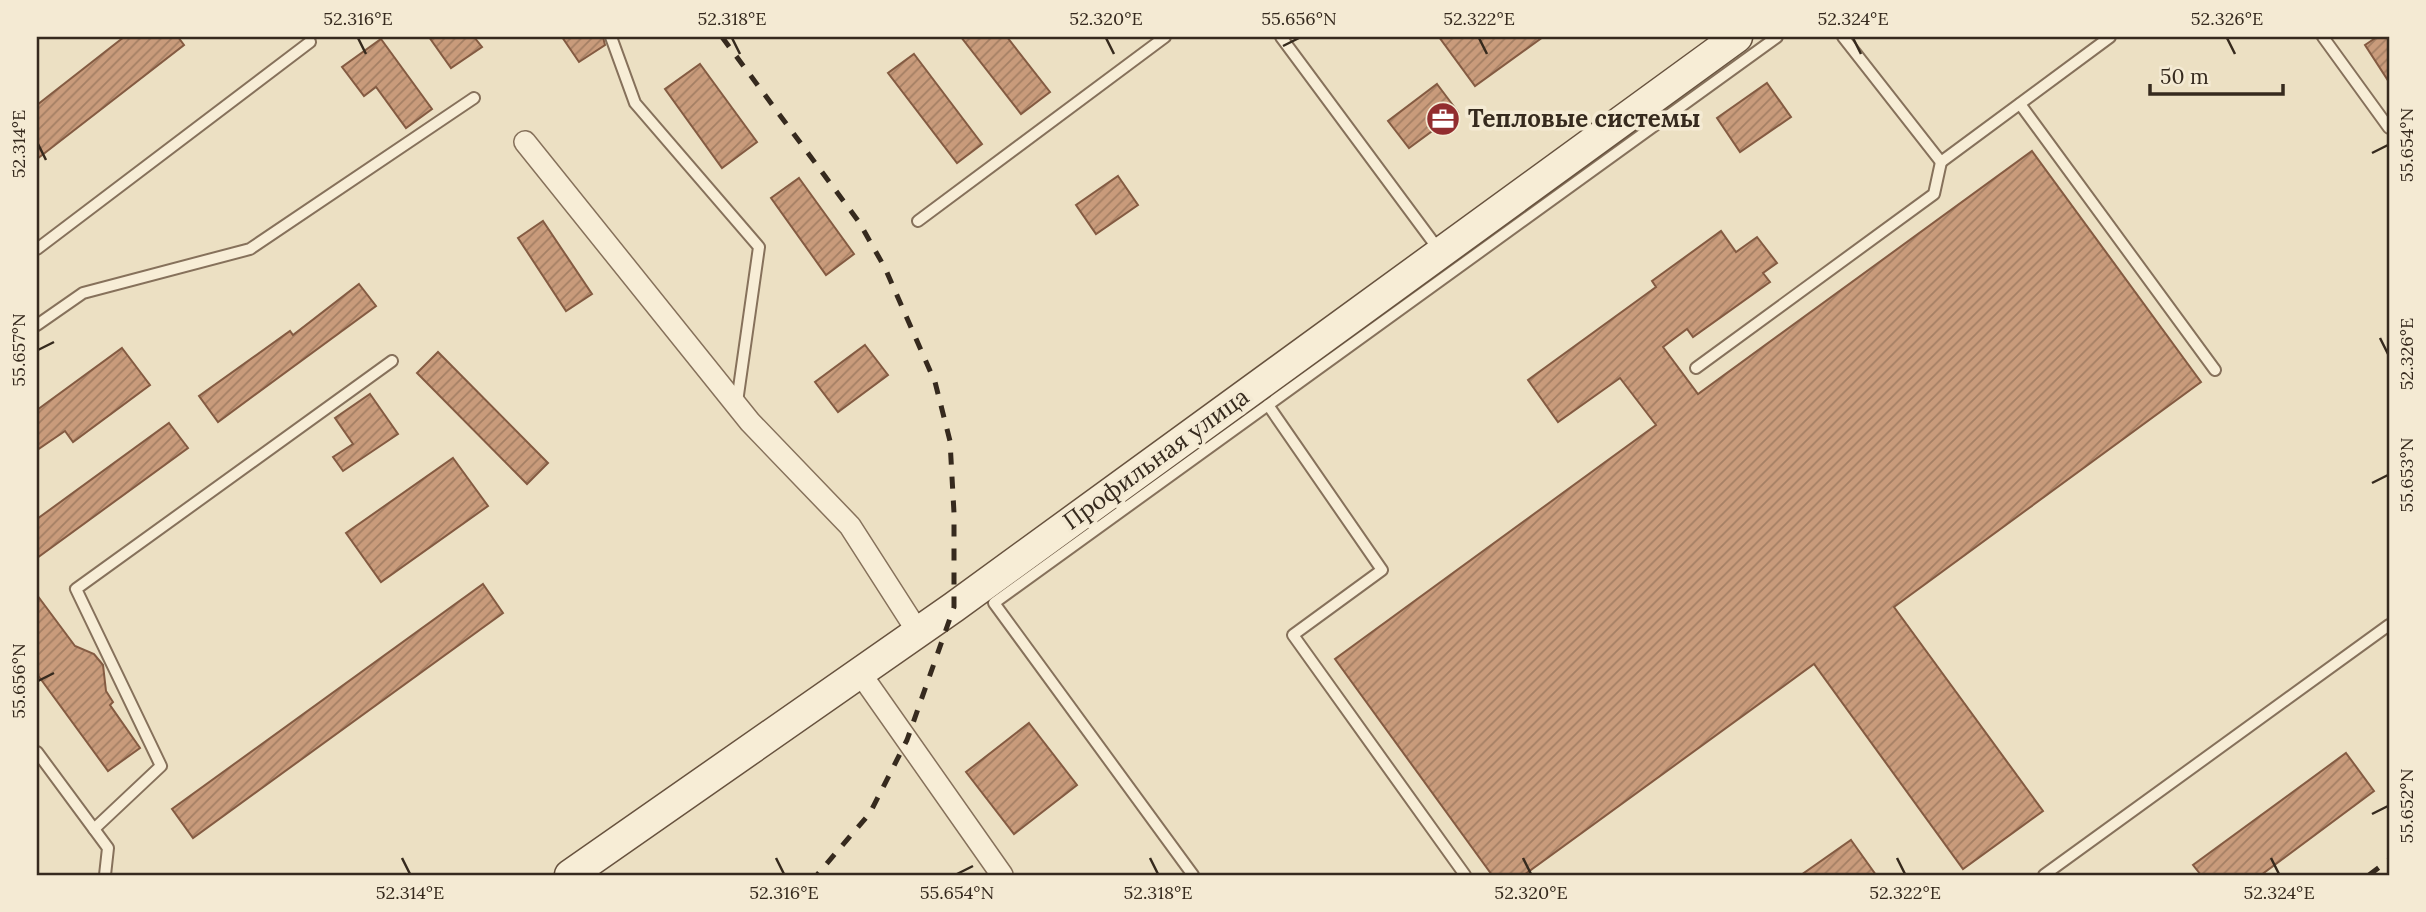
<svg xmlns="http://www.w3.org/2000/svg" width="2426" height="912" font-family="Lora,serif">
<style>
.building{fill:url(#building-hatch);stroke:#845b42;stroke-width:2}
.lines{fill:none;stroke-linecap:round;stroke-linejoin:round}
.lane-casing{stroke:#86715b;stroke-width:14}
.street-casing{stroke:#86715b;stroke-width:24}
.secondary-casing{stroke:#67523e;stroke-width:33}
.lane{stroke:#f7edd6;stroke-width:10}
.street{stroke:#f7edd6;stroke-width:21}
.secondary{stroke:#f7edd6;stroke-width:30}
.rail{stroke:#362a1e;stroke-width:5;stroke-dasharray:12 12;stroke-linecap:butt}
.ticks{fill:none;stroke:#362a1e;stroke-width:2.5}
.labels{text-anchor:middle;stroke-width:7;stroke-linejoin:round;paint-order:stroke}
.poi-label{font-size:24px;font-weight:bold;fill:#362a1e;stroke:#f4ead3;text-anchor:start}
.street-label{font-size:24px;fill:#362a1e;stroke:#f4ead3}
.neatline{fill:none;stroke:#362a1e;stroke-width:2.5}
.ticks-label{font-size:18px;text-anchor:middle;fill:#362a1e}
</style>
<defs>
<pattern id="building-hatch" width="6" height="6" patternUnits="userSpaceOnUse" patternTransform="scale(1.75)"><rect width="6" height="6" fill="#c99b7b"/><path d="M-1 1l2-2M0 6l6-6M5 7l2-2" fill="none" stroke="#a47f64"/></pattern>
</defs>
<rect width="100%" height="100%" fill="#ece0c3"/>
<g class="building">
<path d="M124 37H178L184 45 37 159V105Z"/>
<path d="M429 37H474L482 47 451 68Z"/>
<path d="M562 37H603L605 45 579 62Z"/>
<path d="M961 37H1007L1050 92 1021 114Z"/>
<path d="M1439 37H1543L1475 86Z"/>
<path d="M2377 37H2389V82L2365 45Z"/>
<path d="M381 39 432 109 406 128 376 87 364 96 342 67Z"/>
<path d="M914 54 982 144 957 163 888 73Z"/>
<path d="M700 64 757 142 722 168 665 89Z"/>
<path d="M1767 83 1791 117 1740 152 1717 118Z"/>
<path d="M1437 84 1458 112 1409 148 1388 121Z"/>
<path d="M2032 151 2201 382 1894 607 2043 811 1963 869 1814 664 1524 875H1492L1335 659 1656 425 1620 378 1558 422 1528 380 1656 287 1652 281 1721 231 1736 252 1757 237 1777 263 1763 273 1770 282 1693 337 1687 329 1663 347 1698 394Z"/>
<path d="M1118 176 1138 205 1096 234 1076 205Z"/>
<path d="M799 178 854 254 826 275 771 198Z"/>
<path d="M543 221 592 294 566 311 518 238Z"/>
<path d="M359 284 376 306 218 422 199 396 290 331 293 335Z"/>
<path d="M865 345 888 375 838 412 815 382Z"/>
<path d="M122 348 150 385 73 442 65 431 37 450V410Z"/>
<path d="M438 352 548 463 527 484 417 373Z"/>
<path d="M370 394 398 434 343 471 333 457 353 444 335 418Z"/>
<path d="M169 423 188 448 37 558V519Z"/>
<path d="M453 458 488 506 381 582 346 533Z"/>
<path d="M483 584 503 613 193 838 172 809Z"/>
<path d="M37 595 75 646 94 654 103 665 106 691 113 702 110 705 140 748 108 771 37 674Z"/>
<path d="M1029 723 1077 785 1014 834 966 772Z"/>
<path d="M2346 753 2374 791 2261 875H2201L2193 865Z"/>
<path d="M1851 840 1876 875H1801Z"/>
</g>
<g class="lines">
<g class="lane-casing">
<g id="lane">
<path d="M611 37 635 103 759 247 737 402"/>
<path d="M1281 37 1439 250"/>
<path d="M1843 37 1941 162 2110 37"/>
<path d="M2323 37 2389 128"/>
<path d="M2020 104 2215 370"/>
<path d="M918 221 1165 37"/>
<path d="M37 249 310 42"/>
<path d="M37 325 83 293 250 249 474 98"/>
<path d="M1696 368 1934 194 1941 162"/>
<path d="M1268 405 1382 570 1293 635 1465 875"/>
<path d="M37 752 108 848 105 875"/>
<path d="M94 829 161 766 76 589 392 361"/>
<path d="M1193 875 994 603 1777 37"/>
<path d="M2044 875 2389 625"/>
</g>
</g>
<g class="street-casing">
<g id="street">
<path d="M525 142 750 422 850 526 918 632"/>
<path d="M860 673 1002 875"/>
</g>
</g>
<g class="secondary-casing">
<path id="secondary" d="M570 875 954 607 1737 37"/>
</g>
<use href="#lane" class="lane"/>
<use href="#street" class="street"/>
<use href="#secondary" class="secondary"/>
<g class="rail">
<path d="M722 37 859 222 885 268 935 382 950 441 954 513V607L907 740 870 813 817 875"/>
<path d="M2369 875 2389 860"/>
</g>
</g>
<path class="ticks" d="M358 38 366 54M732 38 740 54M1106 38 1114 54M1479 38 1487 54M1853 38 1861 54M2227 38 2235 54M1283 46 1299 38M38 144 46 160M2372 153 2388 145M2380 338 2388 354M38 350 54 342M2372 483 2388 475M38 681 54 673M2372 814 2388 806M402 858 410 874M776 858 784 874M1150 858 1158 874M1523 858 1531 874M1897 858 1905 874M2271 858 2279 874M957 874 973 866"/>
<defs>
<g id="office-disc" transform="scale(1.75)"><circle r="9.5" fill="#922d2f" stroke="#f4ead3"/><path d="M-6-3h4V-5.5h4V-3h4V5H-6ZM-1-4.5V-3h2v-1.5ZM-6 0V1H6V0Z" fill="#fff"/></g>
</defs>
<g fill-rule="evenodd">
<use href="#office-disc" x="1443" y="119"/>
</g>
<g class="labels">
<g class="poi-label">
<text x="1468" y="127">Тепловые системы</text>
</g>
<g class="street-label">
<text transform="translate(1156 459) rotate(-36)" y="8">Профильная улица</text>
</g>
</g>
<rect width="2426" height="912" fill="none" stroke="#f4ead3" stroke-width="77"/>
<path d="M2150 84v10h133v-10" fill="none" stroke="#362a1e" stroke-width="3.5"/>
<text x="2160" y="84" font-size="21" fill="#362a1e" stroke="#f4ead3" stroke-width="5" paint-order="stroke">50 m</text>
<rect x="38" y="38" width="2350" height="836" class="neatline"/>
<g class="ticks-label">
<text x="358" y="25">52.316°E</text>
<text x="732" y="25">52.318°E</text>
<text x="1106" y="25">52.320°E</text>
<text x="1299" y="25">55.656°N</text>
<text x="1479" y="25">52.322°E</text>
<text x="1853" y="25">52.324°E</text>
<text x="2227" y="25">52.326°E</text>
<text transform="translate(19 144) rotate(-90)" y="6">52.314°E</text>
<text transform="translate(2407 145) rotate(-90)" y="6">55.654°N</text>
<text transform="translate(19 350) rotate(-90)" y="6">55.657°N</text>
<text transform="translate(2407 354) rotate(-90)" y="6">52.326°E</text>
<text transform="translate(2407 475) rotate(-90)" y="6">55.653°N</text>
<text transform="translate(19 681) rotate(-90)" y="6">55.656°N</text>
<text transform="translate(2407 806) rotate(-90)" y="6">55.652°N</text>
<text x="410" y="899">52.314°E</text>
<text x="784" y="899">52.316°E</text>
<text x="957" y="899">55.654°N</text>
<text x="1158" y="899">52.318°E</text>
<text x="1531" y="899">52.320°E</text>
<text x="1905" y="899">52.322°E</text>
<text x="2279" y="899">52.324°E</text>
</g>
</svg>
